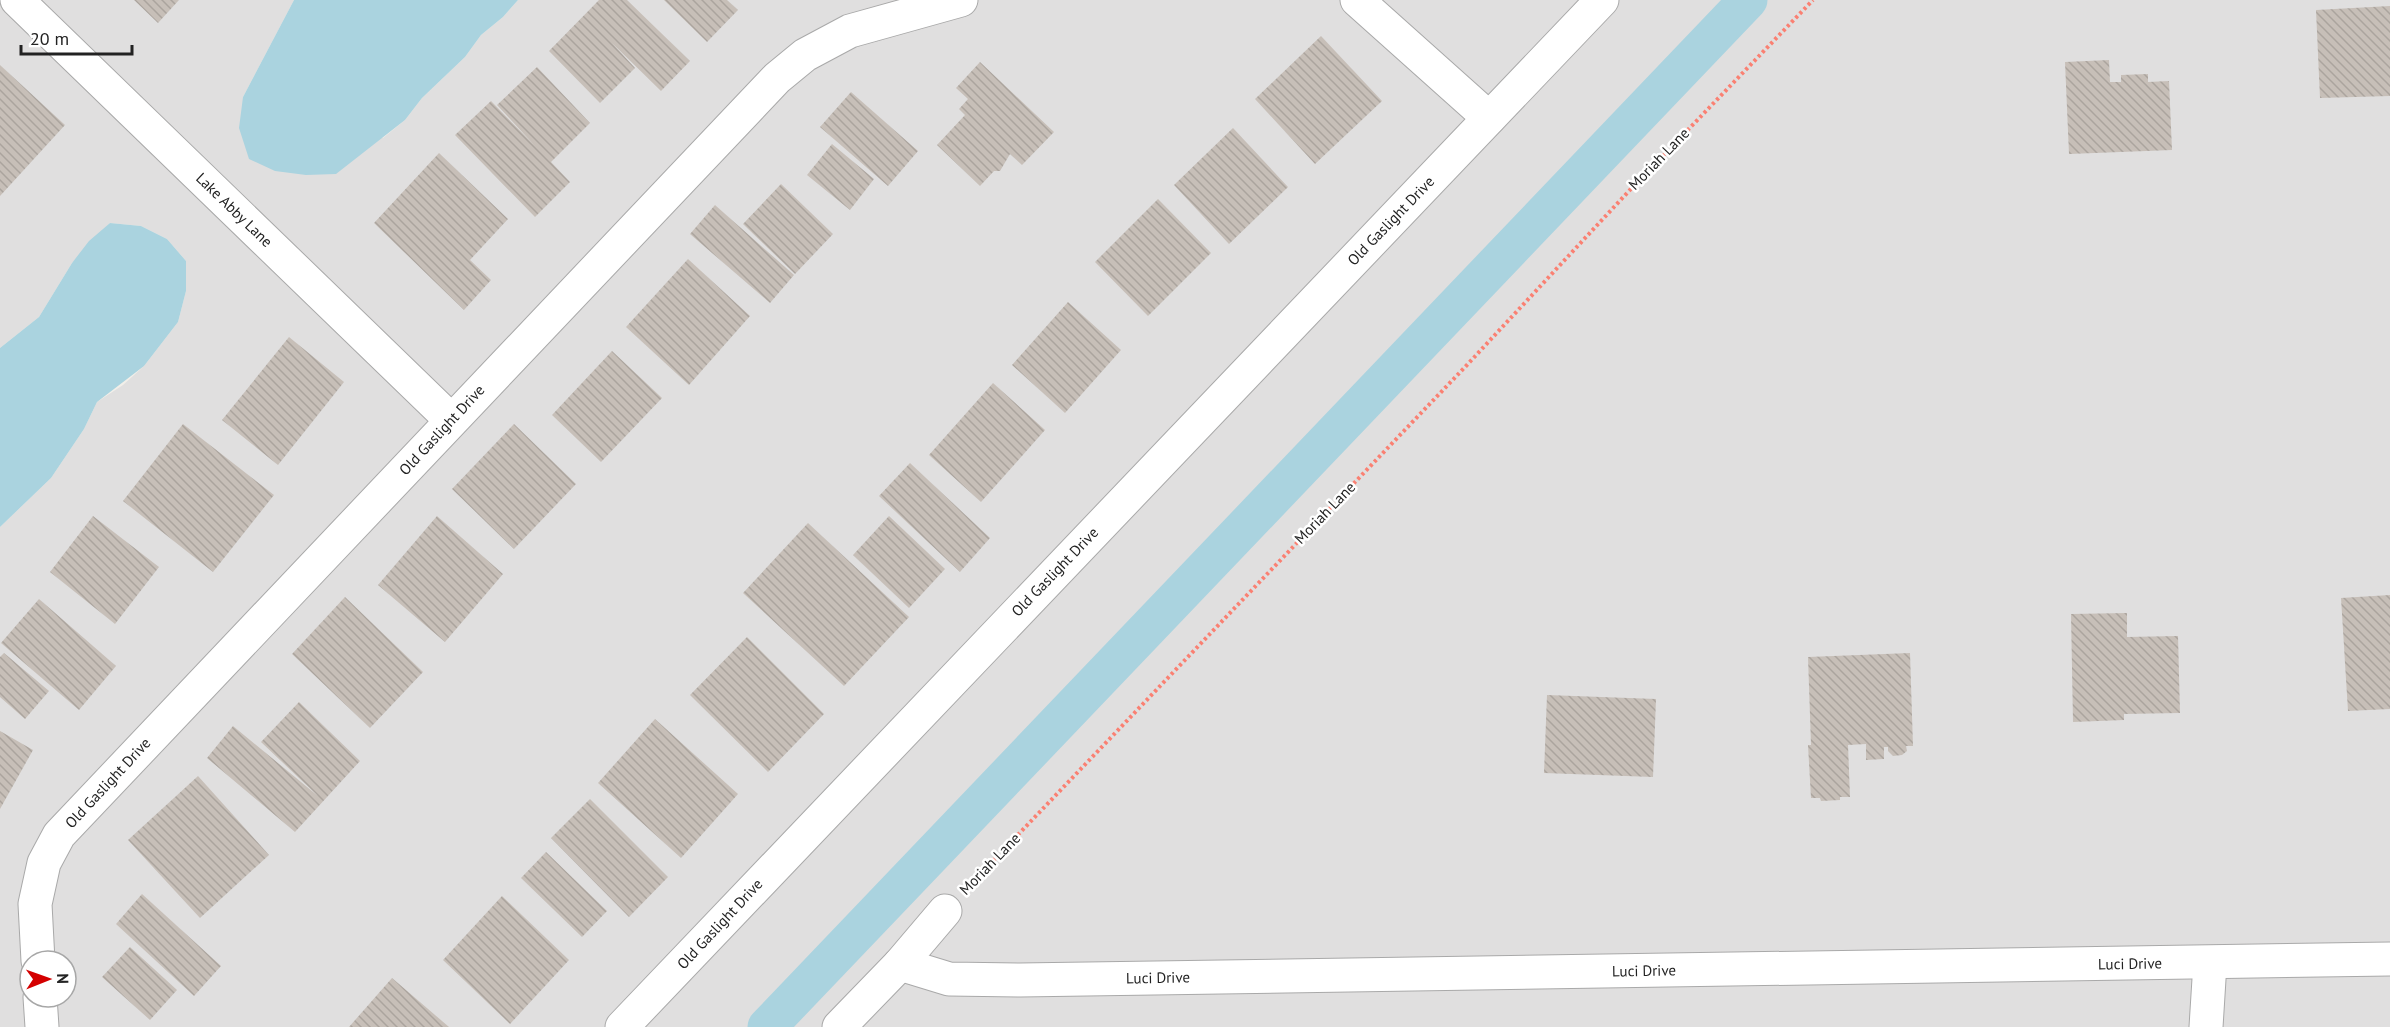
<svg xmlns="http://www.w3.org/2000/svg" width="2390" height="1027" font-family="'PT Sans',sans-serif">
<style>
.residential{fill:#e0dfdf;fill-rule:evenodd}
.water{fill:#aad3df}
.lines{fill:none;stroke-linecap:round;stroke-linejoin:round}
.canal{stroke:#aad3df;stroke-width:39}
.building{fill:url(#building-back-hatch)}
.minor-casing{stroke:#a9a9a9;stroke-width:35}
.path{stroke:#fa8072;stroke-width:4;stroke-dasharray:3 3;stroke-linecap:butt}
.minor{stroke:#fff;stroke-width:33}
.labels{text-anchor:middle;stroke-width:5;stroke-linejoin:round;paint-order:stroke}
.street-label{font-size:15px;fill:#222;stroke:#fff}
</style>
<defs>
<pattern id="building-back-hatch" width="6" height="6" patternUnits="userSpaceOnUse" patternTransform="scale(1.5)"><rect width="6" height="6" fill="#c7bfb8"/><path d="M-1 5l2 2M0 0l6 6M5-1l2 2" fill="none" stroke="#aba49e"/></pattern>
</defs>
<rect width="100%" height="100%" fill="#f2efe9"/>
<path class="residential" d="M0 0H294L243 97 383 138 405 120 422 98 465 57 481 35 503 17 518 0H2390V1027H0V527L51 478 84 429 97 402 123 385 144 366 178 322 186 291V261L167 239 141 226 110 223 72 263 39 317 0 348ZM30 961H66V997H30Z"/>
<g class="water">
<path d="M294 0H518L503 17 481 35 465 57 422 98 405 120 336 174 306 175 275 171 249 159 239 128 243 97Z"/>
<path d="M110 223 141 226 167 239 186 261V291L178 322 144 366 97 402 84 429 51 478 0 527V348L39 317 72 263 89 241Z"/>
</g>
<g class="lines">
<path class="canal" d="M767 1027 1748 0"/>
</g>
<g class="building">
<path d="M134 0H179L158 23Z"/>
<path d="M599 0H627L690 61 661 91 612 43 635 68 600 103 549 51Z"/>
<path d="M664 0H727L738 10 707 42Z"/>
<path d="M2390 6V96L2320 98 2316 10Z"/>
<path d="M1321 36 1382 101 1315 164 1255 99Z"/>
<path d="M2109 60 2110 82H2121V75L2148 74V82L2169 81 2172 150 2069 154 2065 62Z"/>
<path d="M980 62 1054 132 1022 165 1010 154 1000 171H994L980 186 937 145 965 115 959 109 968 99 956 88Z"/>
<path d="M0 65 65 125 0 196Z"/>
<path d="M537 67 590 123 551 162 570 182 535 217 455 135 491 101 535 146 497 105Z"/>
<path d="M851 92 918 151 888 186 820 127Z"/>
<path d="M1233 128 1288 187 1229 244 1174 185Z"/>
<path d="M832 144 874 179 850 210 807 175Z"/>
<path d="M439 153 508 219 470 260 491 280 464 310 374 223Z"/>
<path d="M781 184 833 234 795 274 743 224Z"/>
<path d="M1158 199 1211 253 1148 316 1095 262Z"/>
<path d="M715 205 794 275 770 303 690 234Z"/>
<path d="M688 259 750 316 689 385 626 327Z"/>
<path d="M1068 302 1121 350 1065 413 1012 365Z"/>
<path d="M289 337 344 382 278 465 222 420Z"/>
<path d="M612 351 662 398 601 462 552 415Z"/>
<path d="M993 383 1045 430 981 502 929 455Z"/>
<path d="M183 424 274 495 213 572 123 501Z"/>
<path d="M514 424 576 484 514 549 452 489Z"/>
<path d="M910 463 990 538 960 572 879 496Z"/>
<path d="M93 516 159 567 115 624 50 572Z"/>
<path d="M437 516 503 574 445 642 378 585Z"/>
<path d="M889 516 945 569 909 608 853 555Z"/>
<path d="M808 523 909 617 844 686 743 593Z"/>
<path d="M2390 595V709L2348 711 2341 598Z"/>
<path d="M345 597 423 672 370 728 292 654Z"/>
<path d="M39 599 116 666 79 710 1 643Z"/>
<path d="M2127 613V637L2178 636 2180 713 2124 714V720L2073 722 2071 614Z"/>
<path d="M747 637 824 714 768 772 690 695Z"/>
<path d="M4 653 49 691 25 719 0 697V657Z"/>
<path d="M1910 653 1913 746H1906L1907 751 1902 755 1893 756 1888 751V747H1884V759L1866 760V744L1848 745 1850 797H1840V800L1821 801 1820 798H1811L1808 745H1811L1808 657Z"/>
<path d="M1547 695 1656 699 1653 777 1544 773Z"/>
<path d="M299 702 360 761 295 832 207 758 233 726 318 796 261 742Z"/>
<path d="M655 719 738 794 681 858 598 783Z"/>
<path d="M0 731 33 750 0 809Z"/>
<path d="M198 776 269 855 200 918 128 840Z"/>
<path d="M590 799 668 877 629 917 551 838Z"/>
<path d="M546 852 607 911 582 937 521 878Z"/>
<path d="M142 894 221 966 194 996 116 924Z"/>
<path d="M502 896 569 960 510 1024 443 960Z"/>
<path d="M130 947 177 990 150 1020 102 977Z"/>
<path d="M392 978 449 1027H349Z"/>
</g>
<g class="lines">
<g class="minor-casing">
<g id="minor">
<path d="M17 0 451 420"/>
<path d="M1357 0 1489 118"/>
<path d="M38 961 35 904 44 863 59 835 777 78 805 55 850 31 961 0"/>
<path d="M900 964 949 979 1020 980 2390 959"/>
<path d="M40 997 42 1027"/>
<path d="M622 1027 1602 0"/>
<path d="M839 1027 900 964 945 911"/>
<path d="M2206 1027 2210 963"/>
</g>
</g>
<path class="path" d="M968 887 1466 366 1628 192 1813 0"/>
<use href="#minor" class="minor"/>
</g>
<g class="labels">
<g class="street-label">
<text transform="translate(1659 159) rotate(-46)" y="5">Moriah Lane</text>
<text transform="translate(234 210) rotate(44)" y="5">Lake Abby Lane</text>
<text transform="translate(1391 221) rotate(-46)" y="5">Old Gaslight Drive</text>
<text transform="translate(442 430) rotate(-47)" y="5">Old Gaslight Drive</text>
<text transform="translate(1325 513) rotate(-46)" y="5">Moriah Lane</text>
<text transform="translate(1055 572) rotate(-46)" y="5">Old Gaslight Drive</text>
<text transform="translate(108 783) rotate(-47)" y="5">Old Gaslight Drive</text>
<text transform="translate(990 864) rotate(-46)" y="5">Moriah Lane</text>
<text transform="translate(720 924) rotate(-47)" y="5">Old Gaslight Drive</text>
<text transform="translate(2130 964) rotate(-1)" y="5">Luci Drive</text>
<text transform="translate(1644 971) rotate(-1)" y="5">Luci Drive</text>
<text transform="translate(1158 978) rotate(-1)" y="5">Luci Drive</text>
</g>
</g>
<g transform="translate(48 979) rotate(89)"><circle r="28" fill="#ffffff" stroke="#a7a7a7" stroke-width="1.5"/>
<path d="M0-4.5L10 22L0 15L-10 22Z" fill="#d40000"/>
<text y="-9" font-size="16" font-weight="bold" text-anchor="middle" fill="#222222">N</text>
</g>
<path d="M21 45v9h111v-9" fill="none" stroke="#222222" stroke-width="3"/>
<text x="30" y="45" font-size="18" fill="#222222" stroke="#ffffff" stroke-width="4.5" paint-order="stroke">20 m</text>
</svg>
